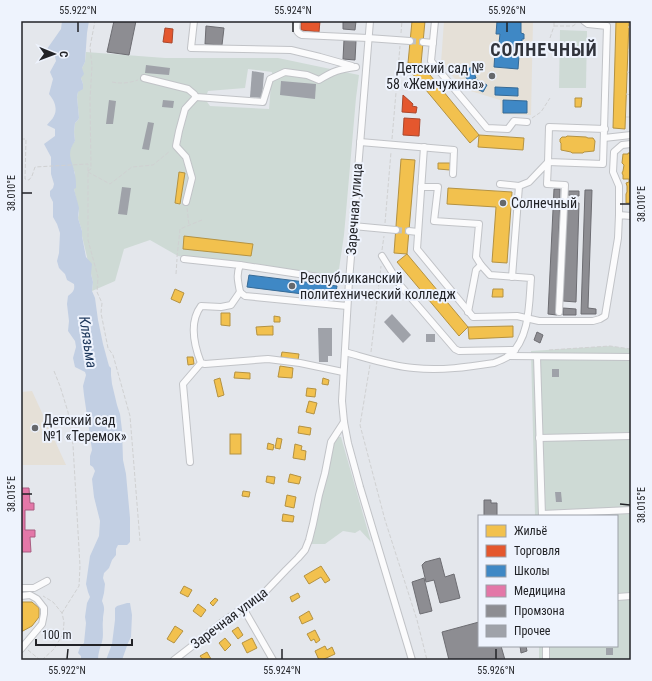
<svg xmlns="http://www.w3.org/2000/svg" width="652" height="681" font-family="'Roboto Condensed',sans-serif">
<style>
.education{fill:#e5e0d7}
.green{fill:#cedad5;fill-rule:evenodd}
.water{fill:#c2cfe3}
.homes{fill:#f2c14e;stroke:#b49242}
.shops{fill:#e4572e;stroke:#aa472c}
.schools{fill:#3f88c5;stroke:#366a96}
.health{fill:#e377a8;stroke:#a95e81}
.industry{fill:#8d8d92;stroke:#6d6d72}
.building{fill:#9fa2a9}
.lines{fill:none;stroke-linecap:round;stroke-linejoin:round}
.minor-tunnel{stroke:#bdc0c5;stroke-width:6;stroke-dasharray:6 3;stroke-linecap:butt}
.minor-casing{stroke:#c1c3c7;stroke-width:8}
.path{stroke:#d0d1d2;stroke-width:1;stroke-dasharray:4 2;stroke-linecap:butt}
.minor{stroke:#fbfbfc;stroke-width:6}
.ticks{fill:none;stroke:#222327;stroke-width:1.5}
.poi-dot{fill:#66686c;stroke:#eef3fd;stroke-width:1.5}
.labels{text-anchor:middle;stroke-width:4;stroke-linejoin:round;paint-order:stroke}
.poi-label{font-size:14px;fill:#222327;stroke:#eef3fd;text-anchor:start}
.street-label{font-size:14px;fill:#222327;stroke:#eef3fd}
.water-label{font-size:15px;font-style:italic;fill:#1e385c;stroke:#eef3fd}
.district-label{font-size:18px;font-weight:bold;letter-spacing:1px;fill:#30333b;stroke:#eef3fd}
.neatline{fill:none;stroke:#222327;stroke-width:1.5}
.ticks-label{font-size:10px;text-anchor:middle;fill:#222327}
</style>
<rect width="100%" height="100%" fill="#e4e7ec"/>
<g class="education">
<path d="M444 21H533L531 115 501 114 500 100 464 89 441 63Z"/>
<path d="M32 391 66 465H21V392Z"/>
</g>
<g class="green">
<path d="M560 30 587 31 586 88H559Z"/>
<path d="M86 52 165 58H278L359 75 356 98 344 235 338 276 178 256 150 240 124 249 115 281 92 291 93 282 91 274 82 236V231L78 218 79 213 74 189 75 173 71 164 69 154 71 146 75 141 74 132 75 123 78 120 79 118 77 97 78 92 83 84 81 78 82 68 85 62ZM248 69 272 72 269 109 210 106 205 99 208 91 245 88Z"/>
<path d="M610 346 631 349V660H539V646H617V516H535L531 351Z"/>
<path d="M338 437H341L371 542 360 530 355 533 343 531 325 544H310L334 442Z"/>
</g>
<g class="water">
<path d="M62 21H89L87 33 85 62 82 68 84 74 81 78 83 84V89L78 92 77 97 79 118 78 120 75 123 74 132 75 141C65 155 73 161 75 175 76 179 76 183 76 188L74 189 79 208 78 218 82 231V236L86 257 92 264 91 274 93 282 92 291 95 298 98 320 103 344 109 366 111 368V375L112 384 117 405 120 414 122 430 123 460 126 474 130 518V542L127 545H118L116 549V555L112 560 109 568 104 573 103 578 105 584 104 593 102 601C106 610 103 611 103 620 102 627 104 634 102 642 100 648 98 653 98 660H81V656L78 653 80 647 84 643 86 623 85 617 87 603 90 597 88 592 86 584 90 556 99 536 100 521 94 497 92 479 95 471 93 467 90 465V456L92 450 84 395 83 386 86 375 85 372 75 367 73 358 76 347 75 341 68 331 69 321 67 304 68 296C73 292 75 290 74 284L67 280 65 274 59 268 57 261 59 253 60 233 57 224 53 217V202L50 196V191L53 188 54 184 51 174V157L44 144 55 136V129L47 125C49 122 53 119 54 116 58 108 54 100 49 94L53 79 50 72 56 61 54 52 47 49 61 29Z"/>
<path d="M127 603H130L132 615 131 637 128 643 122 660H106L112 644 115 620V608L117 606Z"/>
</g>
<g class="homes">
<path d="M412 21H425L421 64 408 63Z"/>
<path d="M616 21H629L625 129 613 128Z"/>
<path d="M421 64 479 135 470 143 411 72Z"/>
<path d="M575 98H582L581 107H575Z"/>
<path d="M479 135 524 138 523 150 478 147Z"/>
<path d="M567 136 586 137 588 138H593L595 141 594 151 584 152 583 153H572L571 152 561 150V143L560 142V139L562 137H566Z"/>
<path d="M628 153H631V203H626V194L627 192V186L626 183 629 182V179H623V175L622 173 623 171 624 165 622 163 623 154H628Z"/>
<path d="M401 159 415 160 407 254 394 253Z"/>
<path d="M438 163H450V170L438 169Z"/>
<path d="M179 172 185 173 180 204 175 203Z"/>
<path d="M448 188 512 192 507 263 492 262 496 207 447 204Z"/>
<path d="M184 236 253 244 251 256 183 249Z"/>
<path d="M407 254 468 327 459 336 397 262Z"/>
<path d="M175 289 184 293 180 303 171 299Z"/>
<path d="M493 289H503V297H492Z"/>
<path d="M221 313H230V326L221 325Z"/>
<path d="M274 316 280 317V322H274Z"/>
<path d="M273 326V335H257L256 327Z"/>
<path d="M513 326V337L469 339 468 327Z"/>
<path d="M282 352 299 354 298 360 281 357Z"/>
<path d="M187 357H193L194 364 188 365Z"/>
<path d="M280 366 293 368 292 378 278 377Z"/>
<path d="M235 372 250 373V379L234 378Z"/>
<path d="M220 378 224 395 218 397 214 380Z"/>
<path d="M323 378 329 380 328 385 322 384Z"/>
<path d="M307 388 316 389 315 397 306 396Z"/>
<path d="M309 401 317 403 314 414 306 412Z"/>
<path d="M299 426 311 428 310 435 298 433Z"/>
<rect x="230" y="434" width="11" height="20"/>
<path d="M277 438 282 439 280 449 275 448Z"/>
<path d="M268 443 274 445 273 450 267 449Z"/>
<path d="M295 444 302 446 301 450 306 451 305 460 293 458Z"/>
<path d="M290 474 301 477 299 484 288 482Z"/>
<path d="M267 476 275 477 274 484 266 482Z"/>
<path d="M243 491 250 492 249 497 242 496Z"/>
<path d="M287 495 296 497 294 508 285 506Z"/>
<path d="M283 514 294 516 293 522 282 521Z"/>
<path d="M321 566 330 580 325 583 321 577 309 584 304 576Z"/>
<path d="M184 586 192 590 188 597 180 593Z"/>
<path d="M298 593 300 597 292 602 290 597Z"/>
<path d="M215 598 218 600 213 606 210 603Z"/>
<path d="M21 602H32L39 608V617L32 626 21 632Z"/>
<path d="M198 604 206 610 201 617 193 611Z"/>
<path d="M309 611 313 619 302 624 299 617Z"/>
<path d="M175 626 183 631 174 643 167 639Z"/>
<path d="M238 627 243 635 238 639 232 631Z"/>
<path d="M315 630 320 640 316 643 314 639 311 641 307 634Z"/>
<path d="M225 638 231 645 225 651 219 643Z"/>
<path d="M252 638 257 648 247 653 242 643Z"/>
<path d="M325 646 327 650 332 647 335 654 322 660H319L315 651Z"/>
<path d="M207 652 211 659 203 660 200 656Z"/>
</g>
<g class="shops">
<path d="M301 21H320L319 32 301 30Z"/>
<path d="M165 28 173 29 172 43 163 42Z"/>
<path d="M403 95 413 104 412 106 417 107 416 113 402 112Z"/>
<path d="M404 118 420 119 419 136 403 135Z"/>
</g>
<g class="schools">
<path d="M497 21 521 22V33L524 34V39H522V51H523V56H519L518 69 494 67 495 52H498L500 34H496Z"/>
<path d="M472 67 476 78 468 81 463 71Z"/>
<path d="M477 80 487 85 483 92 473 87Z"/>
<path d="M495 87 518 88V96L495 95Z"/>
<path d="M503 100 527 101V113H503Z"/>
<path d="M249 275 337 286 335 298 247 287Z"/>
</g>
<path class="health" d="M21 488H29L30 503H34V510H25V530H35V537H30L31 552H21Z"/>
<g class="industry">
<path d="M114 21H136L129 55 107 52Z"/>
<path d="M343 21H356L355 30 343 29Z"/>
<path d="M206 26 224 28 222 45 205 44Z"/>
<path d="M344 40 356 41 355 60 343 59Z"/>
<path d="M554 189H560L557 315 548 314Z"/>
<path d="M585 190H592L588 308 596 309V314H581Z"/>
<path d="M568 191H579V196L568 195Z"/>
<path d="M565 202 579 203 576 302 563 301Z"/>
<path d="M563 308 576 309V315H563Z"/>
<path d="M537 332 543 335 540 343 534 340Z"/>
<path d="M484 500H491V503H497V516H484Z"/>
<path d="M440 558 445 577 454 574 460 598 440 603 434 580 426 582 422 565 425 562Z"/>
<path d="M424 578 432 611 420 614 412 582Z"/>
<path d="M479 622V646H501L505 660H449L442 632Z"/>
<path d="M520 646H526L527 651 521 653Z"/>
</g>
<g class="building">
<path d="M146 65 170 68 169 75 145 73Z"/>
<path d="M252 71 264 73 262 98 250 97Z"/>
<path d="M281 81 316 84 315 99 280 95Z"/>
<path d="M109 100 116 101 113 124H106Z"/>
<path d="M163 100 174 101 173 108 162 107Z"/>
<path d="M148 122 154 123 149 150 142 149Z"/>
<path d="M122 187 131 188 127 215 118 214Z"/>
<path d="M392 314 411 335 403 343 384 322Z"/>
<path d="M318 328H332V356H328V362H319Z"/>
<rect x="426" y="334" width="9" height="8"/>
<rect x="552" y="369" width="7" height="8"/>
<path d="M555 492H561L562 502H556Z"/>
<rect x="606" y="648" width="7" height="7"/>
</g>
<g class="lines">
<g class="minor-tunnel">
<path d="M410 41 423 42"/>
<path d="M396 230 409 231"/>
</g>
<g class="minor-casing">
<g id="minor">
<path d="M194 21 191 48 291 50 320 57 352 66"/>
<path d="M297 21C296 28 295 32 302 35L368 38 410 41"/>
<path d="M370 21 349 281 342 401 344 422 348 443 360 487 412 660"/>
<path d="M435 21 431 61 487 128 508 129 514 121 527 122"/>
<path d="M584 21 588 24 607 26 603 164 548 162 549 127 605 129"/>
<path d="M423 42 433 43"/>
<path d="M144 78 188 89 194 94 196 97 263 102 270 79 285 72 307 75 319 80C333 71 340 69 356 67"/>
<path d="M604 138 631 135"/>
<path d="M360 142 454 150 453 174"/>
<path d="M424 147 417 249 473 317 517 316 539 321H593L600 319 605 316 618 238 619 215 631 216"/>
<path d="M500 184 519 186 512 277"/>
<path d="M519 186 529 182 548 162 547 184 565 185 559 312"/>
<path d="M186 202 192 178 186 157 176 146 179 131 185 109 196 97"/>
<path d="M619 215V186L613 172 614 152 622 145 631 144"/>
<path d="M353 226 396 230"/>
<path d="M409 231 418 232"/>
<path d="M382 256 400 285 455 349 459 351 515 350"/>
<path d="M184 259 240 265C236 275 238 281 240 292L245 296 347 306"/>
<path d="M240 265 338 280"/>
<path d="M240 292 231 305 221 307 201 306C189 322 194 345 201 363L205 364 268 359 300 363 343 372"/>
<path d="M468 312 476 270 481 265"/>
<path d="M345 352C367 358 390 366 414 368 441 371 468 367 494 363 499 361 504 359 509 356 530 338 529 304 531 278L490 275 481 265 476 257 479 224 434 221 438 187H421"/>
<path d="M508 356 631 357"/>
<path d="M537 357 542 516"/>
<path d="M539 438 631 436"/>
<path d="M190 462 183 384 201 363"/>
<path d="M542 514 631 510"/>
<path d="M21 588H34L47 581"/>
<path d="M21 596 30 595 37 599 44 608V614L42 624 21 649"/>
<path d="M617 597 631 596"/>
<path d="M243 608 273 660"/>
<path d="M546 646V660"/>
<path d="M174 660 200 640 221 623 264 593 286 570 298 558 305 550 309 540 313 524 319 495 325 473 331 442 344 422"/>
</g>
</g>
<g class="path">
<path d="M554 26H573L577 23"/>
<path d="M628 27H631"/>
<path d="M401 33 402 21"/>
<path d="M550 38 554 26V21"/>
<path d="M628 50H631"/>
<path d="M627 72 631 73"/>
<path d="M112 82C122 84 129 83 138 80"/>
<path d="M626 94 631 95"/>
<path d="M626 117H631"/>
<path d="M532 118 541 112 550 98"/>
<path d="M21 139H26L25 179 29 180 32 176 35 167 88 164V240L98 277 97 292 102 303 101 313 108 348 113 355 130 416 140 541"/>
<path d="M392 139 400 46"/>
<path d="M88 171 91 169 90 100 92 65 90 47 95 21"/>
<path d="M88 172 110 184 132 167 153 165 170 151"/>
<path d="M187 208 189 225"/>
<path d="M385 223 391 152"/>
<path d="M382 250 384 236"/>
<path d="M177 257 180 229 202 220"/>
<path d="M176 274 177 259"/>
<path d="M356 282 379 283"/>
<path d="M549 350 610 346 631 349"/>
<path d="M371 352 381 266"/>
<path d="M370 365 360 425 385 520 417 620 427 660"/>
<path d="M54 371 60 386 68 412 73 445 80 566 79 586 62 613"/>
<path d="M45 629 62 634"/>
<path d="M28 650 40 660"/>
<path d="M42 660 54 649 63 634 64 622 62 613 53 602 43 596"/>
</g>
<use href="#minor" class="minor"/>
</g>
<path class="ticks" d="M78 32V22M293 32V22M507 32V22M22 193H32M620 204H630M22 494H32M620 504 630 505M67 659 68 649M282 659V649M496 659V649"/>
<g class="poi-dot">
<circle cx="492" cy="76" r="4"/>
<circle cx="503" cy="203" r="4"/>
<circle cx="292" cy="286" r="4"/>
<circle cx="35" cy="428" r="4"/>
</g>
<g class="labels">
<g class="poi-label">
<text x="484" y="73" text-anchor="end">Детский сад №<tspan x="484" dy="16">58 «Жемчужина»</tspan></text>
<text x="511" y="208">Солнечный</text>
<text x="300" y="283">Республиканский<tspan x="300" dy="16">политехнический колледж</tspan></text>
<text x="43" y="425">Детский сад<tspan x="43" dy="16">№1 «Теремок»</tspan></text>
</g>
<g class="street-label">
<text transform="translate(354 209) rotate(-86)" y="5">Заречная улица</text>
<text transform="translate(229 618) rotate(-37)" y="5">Заречная улица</text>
</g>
<g class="water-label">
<text transform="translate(88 342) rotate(81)" y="5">Клязьма</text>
</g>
<g class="district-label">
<text x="544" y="56">СОЛНЕЧНЫЙ</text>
</g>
</g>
<rect width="652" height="681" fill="none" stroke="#eef3fd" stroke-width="44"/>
<rect x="478" y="515" width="140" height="132" fill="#eef3fd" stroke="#9ca0a7"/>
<rect x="486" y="525" width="20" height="12" fill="#f2c14e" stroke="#9ca0a7"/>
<text x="514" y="535" font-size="12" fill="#222327">Жильё</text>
<rect x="486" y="545" width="20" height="12" fill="#e4572e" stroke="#9ca0a7"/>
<text x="514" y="555" font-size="12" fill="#222327">Торговля</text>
<rect x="486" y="565" width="20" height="12" fill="#3f88c5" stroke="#9ca0a7"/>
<text x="514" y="575" font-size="12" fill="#222327">Школы</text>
<rect x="486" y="585" width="20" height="12" fill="#e377a8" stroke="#9ca0a7"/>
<text x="514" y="595" font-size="12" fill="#222327">Медицина</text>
<rect x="486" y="605" width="20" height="12" fill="#8d8d92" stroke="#9ca0a7"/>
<text x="514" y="615" font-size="12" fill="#222327">Промзона</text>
<rect x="486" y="625" width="20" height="12" fill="#9fa2a9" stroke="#9ca0a7"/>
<text x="514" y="635" font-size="12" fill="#222327">Прочее</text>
<g transform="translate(54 54) rotate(91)" stroke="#eef3fd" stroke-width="3" paint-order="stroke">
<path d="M0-3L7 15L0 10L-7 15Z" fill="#222327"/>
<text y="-6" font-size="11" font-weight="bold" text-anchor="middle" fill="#222327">С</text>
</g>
<path d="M36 639v6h96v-6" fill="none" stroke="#222327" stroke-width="2"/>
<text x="42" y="639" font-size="12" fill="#222327" stroke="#eef3fd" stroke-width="3" paint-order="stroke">100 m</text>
<rect x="22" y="22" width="608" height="637" class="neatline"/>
<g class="ticks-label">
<text x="78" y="14">55.922°N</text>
<text x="293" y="14">55.924°N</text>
<text x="507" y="14">55.926°N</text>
<text transform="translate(11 193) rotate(-90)" y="4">38.010°E</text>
<text transform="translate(641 204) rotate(-90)" y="4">38.010°E</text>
<text transform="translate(11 494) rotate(-90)" y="4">38.015°E</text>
<text transform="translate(641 505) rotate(-90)" y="4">38.015°E</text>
<text x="67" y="674">55.922°N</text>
<text x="282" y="674">55.924°N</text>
<text x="496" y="674">55.926°N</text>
</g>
</svg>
